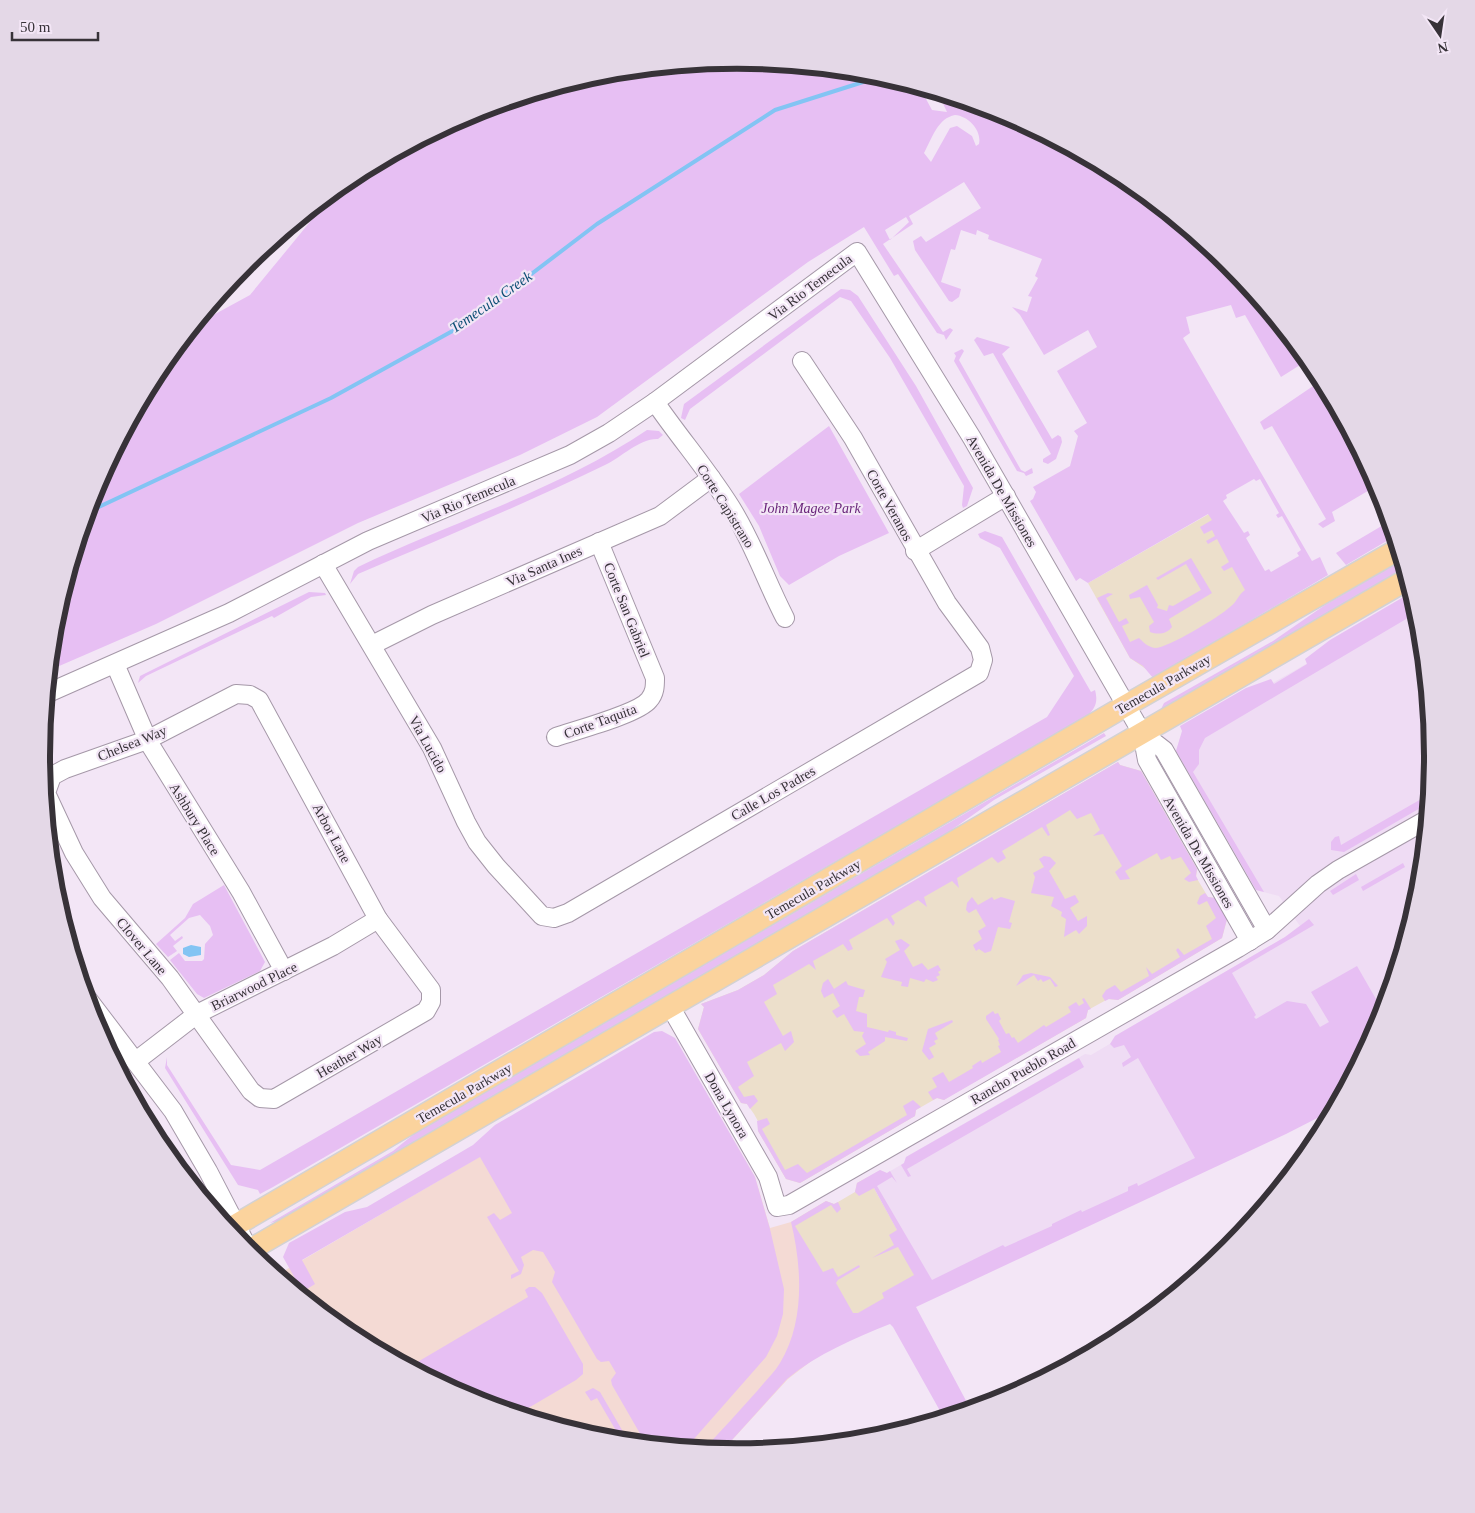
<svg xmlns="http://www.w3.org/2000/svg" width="1475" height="1513" font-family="Georgia,serif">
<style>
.commercial{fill:#ecdfcb}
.built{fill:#efdcf4}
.medical{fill:#f4dad4}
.green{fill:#e7bff3;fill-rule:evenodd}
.water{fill:#83c4f3}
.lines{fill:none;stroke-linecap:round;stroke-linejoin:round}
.stream{stroke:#83c4f3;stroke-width:4}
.minor-casing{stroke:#a598a8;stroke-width:20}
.major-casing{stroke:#d3d2d3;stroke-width:24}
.minor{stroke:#fff;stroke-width:18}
.major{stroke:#fbd39d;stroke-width:21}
.labels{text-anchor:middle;stroke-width:4.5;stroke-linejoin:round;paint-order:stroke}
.street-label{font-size:14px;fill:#373238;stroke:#f3e6f6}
.park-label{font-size:14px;font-style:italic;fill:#6a267b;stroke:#f3e6f6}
.water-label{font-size:15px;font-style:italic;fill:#0b4e74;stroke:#f3e6f6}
.rim{fill:none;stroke:#373238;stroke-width:6}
</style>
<rect width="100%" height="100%" fill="#f3e6f6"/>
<g class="commercial">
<path d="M1209 514 1254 593 1146 669 1130 658 1088 583Z"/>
<path d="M1118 762 1120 765 1141 771 1197 869 1196 877 1208 897 1215 898 1227 919 1222 938 1118 1000 1108 999 1088 1010 1086 1018 950 1096 944 1100 937 1098 916 1110 915 1116 800 1183 786 1179 758 1131 759 1123 754 1114 747 1104 741 1103 698 1029 704 1007 701 1004 738 990 764 975 793 951Z"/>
<path d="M868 1177 931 1291 854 1328 791 1222 826 1201 834 1204 838 1202 855 1192 857 1183Z"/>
</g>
<path class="built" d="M1415 602 1420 621 1434 757 1420 893 1381 1023 1340 1098 931 1291 868 1177 880 1170 887 1173 904 1163 906 1157 1085 1054 1091 1055 1113 1042 1115 1036 1285 937 1300 926 1279 896 1256 890 1176 751 1181 735Z"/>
<path class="medical" d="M676 1042 755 1177 770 1228 791 1222 854 1328 788 1379 722 1451 601 1439 471 1400 350 1335 277 1275Z"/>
<g class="green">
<path d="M738 60 874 74 920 88 932 110 947 112 938 93 1004 113 1125 178 1230 264 1308 360 1281 377 1245 315 1236 318 1231 305 1186 317 1190 333 1183 338 1312 561 1320 557 1328 575 1153 678 1143 666 1130 658 1097 598 1108 593 1113 594 1106 598 1119 622 1126 618 1129 623 1122 626 1130 642 1139 638C1143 642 1148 647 1155 648 1168 648 1219 617 1230 607 1237 602 1238 595 1245 590L1232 567 1224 571 1221 567 1229 562 1217 539 1208 544 1206 541 1215 536 1212 530 1204 534 1200 527 1212 520 1208 514 1088 583 1080 578 1076 581 1030 501 1033 499 1036 492 1033 487 1070 466 1078 436 1074 431 1087 423 1057 371 1097 347 1088 330 1044 355 1020 315 1012 307 1027 312 1032 297 1028 296 1038 278 1035 276 1042 259 988 239 989 235 977 230 976 235 961 230 955 250 951 249 941 282 961 289 959 297 952 302 949 301 915 250 913 241 921 236 926 242 981 208 964 182 909 216 913 224 883 244 943 332 950 328 953 330 946 340 944 335 937 333 898 274 894 276 864 227 808 262 597 417 520 455 358 523 156 624 50 670 55 620 94 490 159 369 195 325 250 295 323 206 425 138 471 113 602 74ZM955 115C969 116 982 131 979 144L976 146 972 136 957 126 950 128 931 162 924 153C932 138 938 118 955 115ZM906 217 909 222 890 240 885 230ZM1254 479 1256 481 1260 479 1279 513 1276 515 1278 518 1282 516 1301 550 1297 553 1299 556 1271 572 1269 569 1265 571 1246 538 1250 535 1248 531 1244 533 1223 501 1227 498 1226 495Z"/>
<path d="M841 289 850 290 858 296 916 386 973 488 967 506 963 508 962 505 964 486 890 358 851 301 840 297 690 409 685 420 681 418 684 404Z"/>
<path d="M977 337 1010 347 1002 354 1052 439 1058 435 1061 437 1062 442 1056 459 1048 464 1043 462V459L1051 454 993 353 984 356 974 340Z"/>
<path d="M962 349 964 351 959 360 1021 470 1025 472 1032 468 1033 473 1026 476 1024 473 1017 471 954 361 956 356 954 353Z"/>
<path d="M1322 380 1378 485 1332 512 1335 521 1323 528 1318 524 1326 519 1272 426 1264 430 1260 422Z"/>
<path d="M829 426 889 533 839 556 789 585 780 576 759 526 739 494Z"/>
<path d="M647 430 659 431 663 435 658 439C640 438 622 457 605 465 524 504 441 539 358 574L350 584 354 571 358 567C454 521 558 490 647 430Z"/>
<path d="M1390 521 1395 536 1346 565 1336 553Z"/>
<path d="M985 531 1002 537 1091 692 1095 690C1098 701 1096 708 1087 716L273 1187 260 1194 258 1190 238 1185 165 1068 167 1057V1065L231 1165 260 1170 1047 717 1074 676 1000 548 980 538 978 534Z"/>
<path d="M1191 558 1212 593 1169 619 1172 627C1167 634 1158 635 1150 632L1149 626 1154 622 1140 597 1130 599 1129 595 1147 585 1158 605 1157 608 1167 611 1169 605 1173 606 1201 590 1186 564 1158 580 1156 578Z"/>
<path d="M1402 560 1405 569 1161 709 1164 703 1273 641 1325 605Z"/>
<path d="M309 592 325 593 326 595 311 597 274 618 272 616 146 676 138 683 140 676 146 673Z"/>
<path d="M1412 592 1418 612 1205 738 1199 750V764L1193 772 1264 892 1256 890 1176 751 1182 731 1180 726 1246 688 1271 679 1274 684 1307 664 1305 659 1330 640Z"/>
<path d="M1104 733 1106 736 994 800 943 836 278 1221 270 1223 393 1151 419 1130Z"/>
<path d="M1118 762 1120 765 1141 771 1197 869 1196 876 1198 880 1189 882 1184 879 1191 873 1181 857 1172 860 1170 856 1161 860 1157 853 1125 871 1130 879 1120 880 1115 872 1122 866 1103 834 1093 836 1100 830 1091 813 1077 819 1070 810 1046 825 1050 835 1048 836 1042 827 1002 851 1006 858 998 863 992 857 957 878 959 888 952 881 924 897 927 907 918 900 891 916 895 923 893 926 887 918 849 940 853 949 848 951 843 944 813 961 816 970 809 964 773 985 777 994 764 1002 783 1036 791 1031 794 1042 785 1051 781 1043 747 1062 754 1076 738 1087 744 1097 754 1095 758 1101 750 1109 747 1104 741 1103 698 1029 704 1007 701 1004 738 990 764 975 793 951Z"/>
<path d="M1430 794 1429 803 1344 852 1331 850V842L1335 837 1339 836 1341 845Z"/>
<path d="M1044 856 1050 857 1056 863 1049 871 1065 899 1075 895 1079 902 1070 908 1078 921 1087 916V926L1079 934 1076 930 1064 937 1066 919 1061 916 1062 912 1051 906 1054 897 1031 893 1035 877 1033 873 1044 867 1039 859Z"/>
<path d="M1403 863 1405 867 1363 891 1361 887Z"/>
<path d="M1356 874 1359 880 1333 895 1330 891Z"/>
<path d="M224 885 265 962 260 971 204 998 197 994 170 960 179 953 185 961H202L204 959 205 944 213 935 210 926 200 915 189 918 170 935 175 941 182 936 183 938 173 946 177 951 168 957 156 944 185 918 193 904Z"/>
<path d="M1205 893 1208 897 1215 898 1227 919 1222 938 1118 1000 1109 999 1105 1001 1102 996 1106 990 1115 985 1121 992 1149 976 1146 967 1152 974 1180 957 1176 950 1178 948 1184 955 1212 939 1206 926 1216 918 1207 901 1199 905 1197 903 1200 896Z"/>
<path d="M972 897 978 905 992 897 994 900 1001 897 1015 901 1009 922 1012 923 1010 929 998 927 991 951 985 953 979 949 976 951 973 945 982 939 978 931 986 926 976 909 969 913 966 910 967 903Z"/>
<path d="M1309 919 1314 925 1232 973 1256 1015 1254 1017 1256 1019 1287 1001 1306 1004 1320 1027 1329 1022 1311 992 1357 966 1384 1013 1381 1023 1335 1109 1286 1134 916 1307 971 1410 944 1418 893 1327 890 1324C855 1338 817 1354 787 1379L722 1451 704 1449C722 1430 740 1410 758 1390 765 1381 774 1373 780 1363 805 1322 802 1267 791 1222L826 1201 834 1204 838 1202 841 1209 837 1213 831 1205 795 1226 823 1272 833 1268 838 1277 859 1265 860 1267 838 1280 836 1283 853 1313H858L884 1298 882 1293 914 1275 898 1247 872 1258 894 1245 889 1235 897 1230 874 1188 859 1196 855 1192 857 1183 880 1170 887 1173 890 1171 897 1183 892 1177 877 1186 932 1280 1003 1245 1005 1247 1052 1226V1224L1081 1210 1082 1212 1128 1191V1187L1137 1183 1138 1186 1195 1158 1138 1058 1123 1067 1122 1063 1131 1057 1124 1045 1114 1048 1110 1044 1115 1036 1285 937Z"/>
<path d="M901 939 910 945 904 951 913 967 922 963 928 970 938 965 941 970 938 972 940 975 936 977 938 980 933 982 926 979 924 982 910 978 908 987 901 986 902 982 881 977 887 962 885 959 900 950 895 941Z"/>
<path d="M1031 973 1050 977 1058 986 1055 987 1050 979 1043 982 1041 979 1038 981 1034 975 1016 986 1023 975Z"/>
<path d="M828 979 834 989 846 981 848 985 865 990 863 997H859L856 1011 867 1014V1027L888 1032 889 1030 896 1032V1035L908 1038 907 1041 885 1037V1041L868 1052 870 1055 860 1056 855 1051 866 1044 862 1036 864 1032 854 1031 844 1014 837 1018 832 1011 840 1006 833 993 824 998 821 991 823 983Z"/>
<path d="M1084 998 1091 1009 1088 1010 1086 1018 944 1100 937 1098 933 1100 928 1092 937 1087 932 1078 943 1072 949 1082 973 1068 972 1066 981 1060 982 1063 1001 1052 998 1046 1000 1045 998 1040 999 1039 986 1019V1016L993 1011 995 1014 998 1013 1001 1019 999 1021 1006 1034 1009 1033 1012 1038 1014 1037 1018 1043 1044 1025 1046 1027 1071 1012 1068 1007 1076 1002 1079 1006 1084 1003 1082 999Z"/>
<path d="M952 1020 953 1022 935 1033 938 1039 934 1041 936 1044 929 1048 934 1057 929 1060 922 1051 928 1029Z"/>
<path d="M662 1031 675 1038 755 1177 770 1229 784 1289 783 1314 777 1336 766 1357 686 1448 646 1444 612 1385 611 1380 616 1373 609 1361 601 1362 597 1359 552 1282 555 1272 543 1252 533 1250 521 1257 524 1265 521 1274 511 1279V1275L519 1271 487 1217 494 1213 500 1220 512 1213 480 1157 302 1260 315 1284 307 1289 320 1310 306 1298 283 1257 289 1243 345 1212 367 1207 473 1145 495 1125 654 1032Z"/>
<path d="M1079 1058 1084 1067 907 1169 911 1176 908 1177 901 1165 904 1163 906 1157Z"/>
<path d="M913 1100 921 1107 916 1110 915 1116 800 1183 786 1179 758 1131 757 1121 767 1118 770 1124 762 1129 785 1170 798 1164 807 1173 907 1115 903 1106Z"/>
<path d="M146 1104 176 1149 168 1154 140 1109Z"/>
<path d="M529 1287H535L542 1293 583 1364V1374L576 1380 518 1414 471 1400 409 1367 528 1297 525 1290Z"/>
<path d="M593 1388 600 1392 629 1442 622 1441 597 1398 591 1401 585 1392Z"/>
</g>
<path class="water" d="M191 945 201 947V955L189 957 183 954V948Z"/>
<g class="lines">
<path class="stream" d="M88 512 331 398 467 323 597 224 775 110 882 76"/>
<g class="minor-casing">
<g id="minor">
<path d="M655 402C681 440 712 475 735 514 755 548 767 583 785 618"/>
<path d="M915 551 1006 496"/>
<path d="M323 564 432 748 466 822 477 842 496 866 542 916 554 918 568 913 979 673 983 660 980 648 947 603 853 438 802 361"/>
<path d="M372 645 432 615 660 516 711 478"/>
<path d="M115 664 149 743 241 892 284 971"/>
<path d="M48 693 229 613 368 541 570 455 609 433 655 402 857 252 972 438 1142 733 1164 750 1267 930"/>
<path d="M236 694 250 695 259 700 378 919 431 990V1002L426 1011 274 1099 260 1098 251 1091 170 978 102 898 74 853 46 793 52 776 65 769 147 740Z"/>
<path d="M1142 733 1147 760 1250 941"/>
<path d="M556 737C576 730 638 714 649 700 655 693 655 686 655 678L599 542"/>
<path d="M87 998 173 1111 208 1171 249 1250"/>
<path d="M670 1006 768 1177 777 1207 789 1205 1238 948 1267 930 1318 884 1338 870 1428 819"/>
<path d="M136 1061 197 1014 333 946 378 919"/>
</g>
</g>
<g class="major-casing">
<g id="major">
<path d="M229 1229 1125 706 1399 549"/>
<path d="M248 1251 1408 579"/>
</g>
</g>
<use href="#minor" class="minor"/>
<use href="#major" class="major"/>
</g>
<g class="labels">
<g class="street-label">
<text transform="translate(810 287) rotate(-37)" y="5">Via Rio Temecula</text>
<text transform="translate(1002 491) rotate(60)" y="5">Avenida De Missiones</text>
<text transform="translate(468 499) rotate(-23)" y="5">Via Rio Temecula</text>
<text transform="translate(890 505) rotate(61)" y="5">Corte Veranos</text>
<text transform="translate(726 506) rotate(58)" y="5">Corte Capistrano</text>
<text transform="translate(544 566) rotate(-24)" y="5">Via Santa Ines</text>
<text transform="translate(627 610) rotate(68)" y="5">Corte San Gabriel</text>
<text transform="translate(1163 684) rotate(-30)" y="5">Temecula Parkway</text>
<text transform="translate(600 721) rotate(-20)" y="5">Corte Taquita</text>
<text transform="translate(132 743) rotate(-22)" y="5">Chelsea Way</text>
<text transform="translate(428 744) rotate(61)" y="5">Via Lucido</text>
<text transform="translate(773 793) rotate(-30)" y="5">Calle Los Padres</text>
<text transform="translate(195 819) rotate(58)" y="5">Ashbury Place</text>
<text transform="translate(332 833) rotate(62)" y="5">Arbor Lane</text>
<text transform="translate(1199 852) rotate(60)" y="5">Avenida De Missiones</text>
<text transform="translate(813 889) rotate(-30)" y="5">Temecula Parkway</text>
<text transform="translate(142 946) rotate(50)" y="5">Clover Lane</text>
<text transform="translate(254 986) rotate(-26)" y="5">Briarwood Place</text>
<text transform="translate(349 1056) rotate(-30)" y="5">Heather Way</text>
<text transform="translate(1023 1071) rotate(-30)" y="5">Rancho Pueblo Road</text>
<text transform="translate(464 1093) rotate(-30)" y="5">Temecula Parkway</text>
<text transform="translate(727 1105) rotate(60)" y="5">Dona Lynora</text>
</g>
<g class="park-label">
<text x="811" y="513">John Magee Park</text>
</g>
<g class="water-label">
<text transform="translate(491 302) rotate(-35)" y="5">Temecula Creek</text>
</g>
</g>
<path d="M0 0H1475V1513H0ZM50 756a687 687 0 1 1 1374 0a687 687 0 1 1-1374 0Z" fill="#e4d8e7" fill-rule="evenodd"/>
<path class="rim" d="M50 756a687 687 0 1 1 1374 0a687 687 0 1 1-1374 0Z"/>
<g transform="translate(1440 35) rotate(167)" stroke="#f3e6f6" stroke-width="4" paint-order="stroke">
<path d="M0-4L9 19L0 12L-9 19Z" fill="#373238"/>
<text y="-8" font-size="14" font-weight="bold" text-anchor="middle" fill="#373238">N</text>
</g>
<path d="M12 32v8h86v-8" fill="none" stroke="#373238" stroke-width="2.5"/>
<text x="20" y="32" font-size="15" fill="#373238" stroke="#f3e6f6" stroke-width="4" paint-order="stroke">50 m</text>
</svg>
